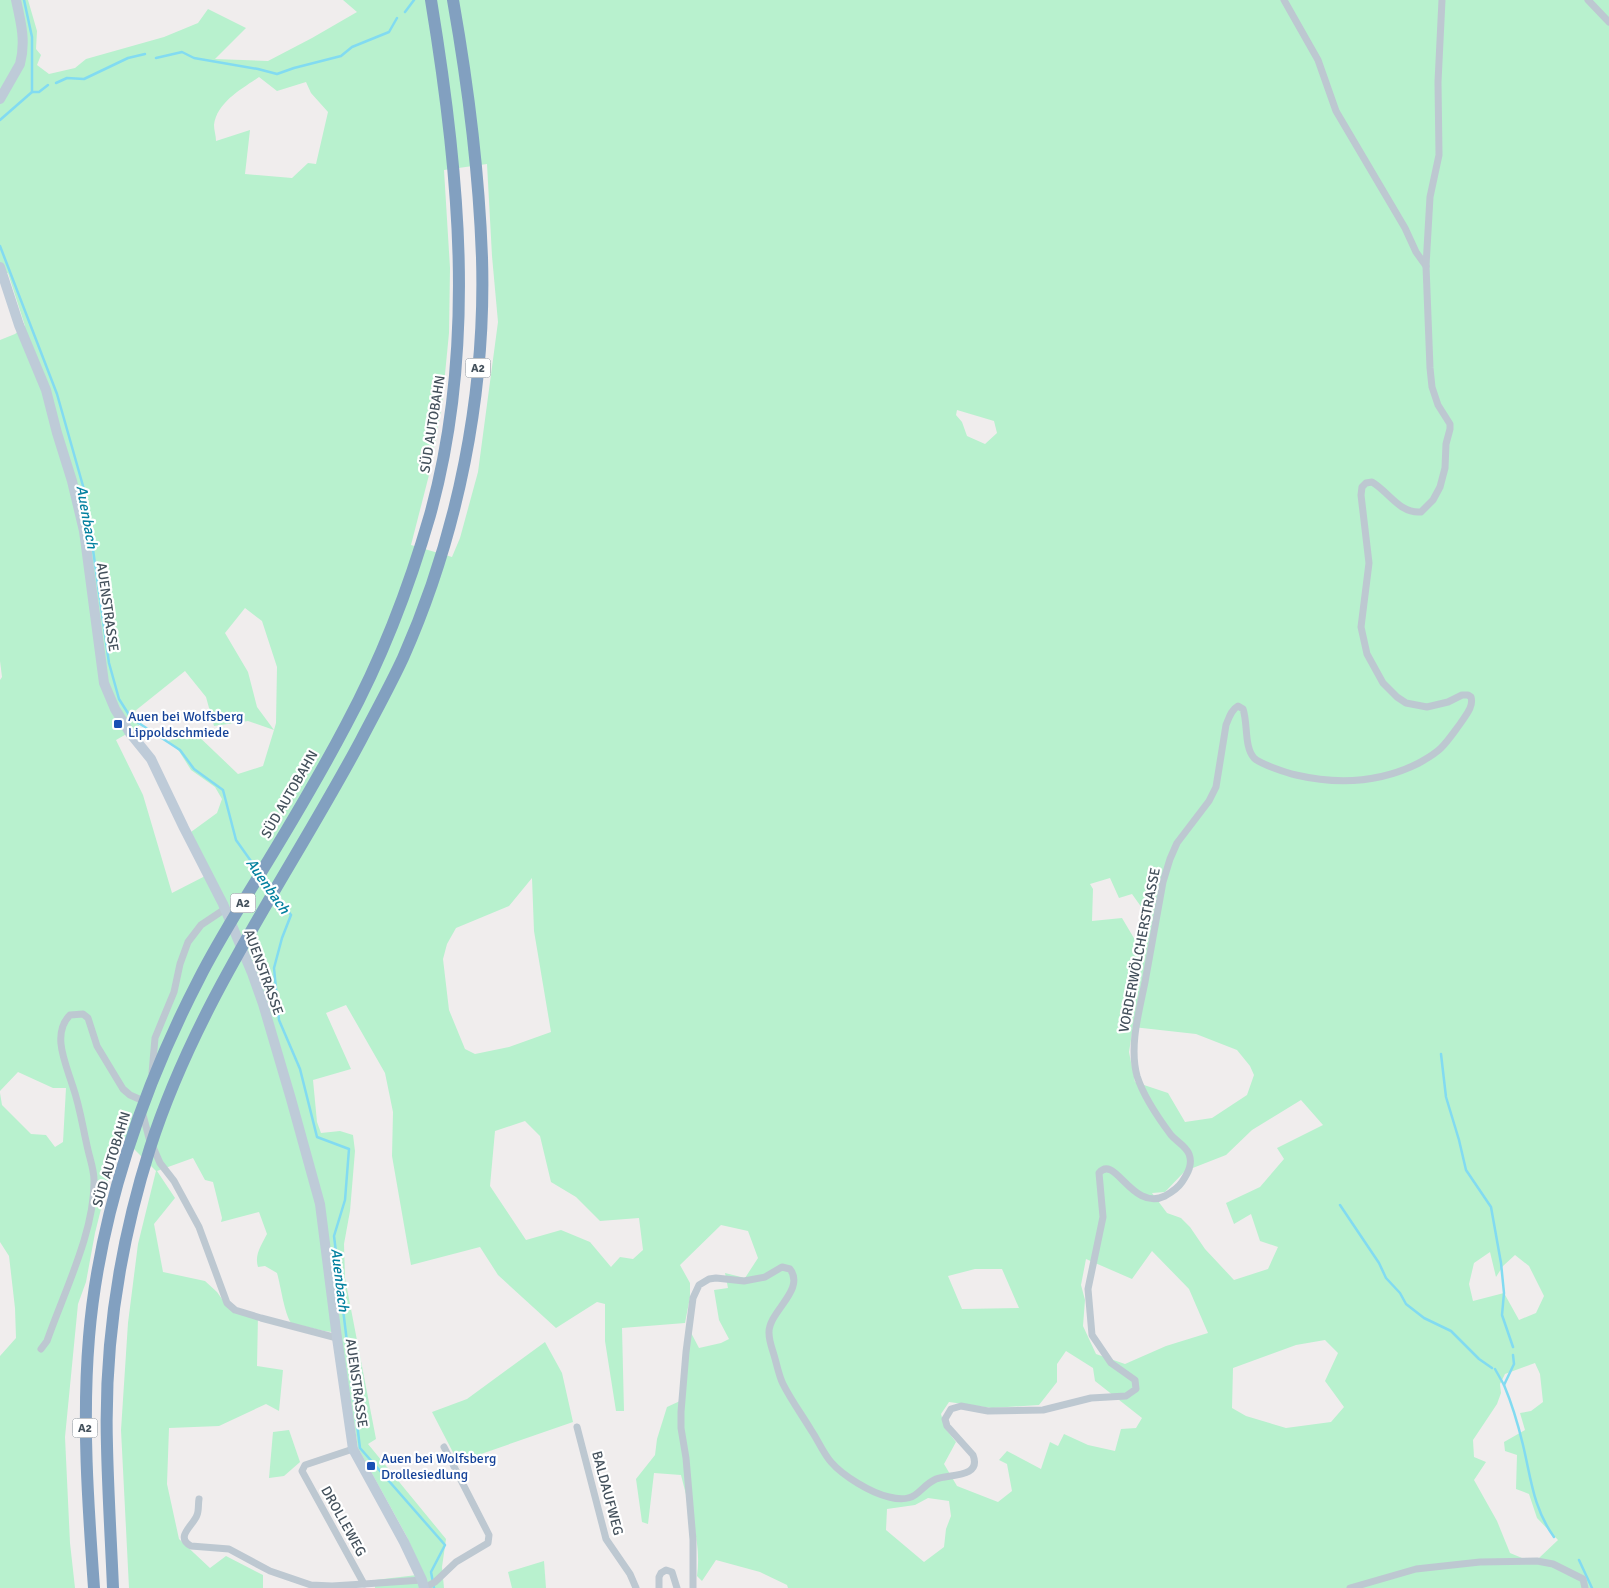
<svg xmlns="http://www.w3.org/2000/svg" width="1609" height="1588" font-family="Signika,sans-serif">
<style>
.green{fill:#b8f1ce;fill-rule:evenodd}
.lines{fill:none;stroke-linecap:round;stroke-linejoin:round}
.stream{stroke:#82dbf1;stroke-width:2.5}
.street{stroke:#bdc8d1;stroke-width:7}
.secondary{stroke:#becbd8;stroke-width:10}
.highway{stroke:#82a0c0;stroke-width:12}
.transit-dot{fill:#1a4fb4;stroke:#fff;stroke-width:2}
.labels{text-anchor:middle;stroke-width:4.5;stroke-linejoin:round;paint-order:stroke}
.shield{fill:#fff;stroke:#7c858d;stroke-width:1}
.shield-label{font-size:12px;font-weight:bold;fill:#44515c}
.street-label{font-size:14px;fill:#44515c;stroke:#fff}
.transit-label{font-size:14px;fill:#164399;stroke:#fff;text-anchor:start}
.water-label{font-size:15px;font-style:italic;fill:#0481a0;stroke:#fff}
</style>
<rect width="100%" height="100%" fill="#f0eded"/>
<g class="green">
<path d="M0 0H28L37 31 36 49 41 55 37 65 49 74 75 68 86 59 164 37 198 23 208 9 246 28 215 59 268 61 312 38 357 12 343 0H1609V1588H788L787 1585 760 1572 716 1560 702 1581 697 1576C702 1542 689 1508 681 1475L654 1473 648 1524 642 1522 636 1479 655 1455 657 1439 667 1407 680 1401 688 1327 699 1348 721 1343 729 1339 719 1320 714 1290 728 1288 725 1273 745 1278 758 1258 748 1231 721 1225 680 1265 690 1283V1297L685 1323 622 1328 624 1411H616L605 1341V1304L597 1302 556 1328 498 1275 480 1247 411 1265 392 1156 393 1112 385 1073 346 1005 326 1013 351 1069 313 1080 317 1122 321 1133 340 1131 353 1135 355 1151 350 1211 344 1244 345 1278 376 1439 368 1444 446 1539 442 1567 444 1588H375V1580L417 1575 423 1573 407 1537 358 1448 340 1333 324 1331 291 1323C284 1312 281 1287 277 1273L265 1266 258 1267C254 1255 262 1244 267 1234L259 1212 221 1222 222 1218 213 1182 205 1180 193 1158 157 1171 175 1198 154 1224 163 1272 205 1281 217 1292 229 1309 258 1315 257 1366 283 1370 279 1411 266 1404 219 1426 169 1428 167 1484 179 1539 210 1568 226 1556 263 1575V1588H129L121 1430 128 1323 138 1244 156 1171 121 1136 111 1169 95 1233 86 1282 78 1304 65 1437 70 1543 75 1588H0V1356L16 1338 15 1308 9 1256 0 1242V1093L2 1105 31 1134 46 1135 55 1147 63 1142 66 1088H53L18 1072 0 1091V680L2 677 0 661V340L15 334 25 326 8 273 0 274ZM259 77 277 91 306 82 311 93 328 112 316 164 308 163 292 178 245 174 250 130 216 141C216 136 214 130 214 125 217 102 242 89 259 77ZM487 164 492 256 498 322 478 472 460 538 452 557 411 545 429 475 442 405 449 333 450 268 444 170ZM957 410 994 421 997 433 985 444 967 436 962 422 956 415ZM245 608 262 621 277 667 276 723 274 730 257 707 248 672 225 633ZM185 671 206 697 214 726 248 721 274 730 263 766 238 774 193 731H174L175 739 168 741 179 751 191 770 215 787 222 799 217 813 191 832 211 873 172 893 143 795 116 740 137 728 143 720 135 711ZM532 878 534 931 551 1032 509 1047 475 1054 465 1049 449 1010 443 959 447 944 456 928 509 906ZM1110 878 1119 898 1132 894 1142 908H1150L1138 945 1122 918 1092 921 1093 889 1090 884ZM1133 1027 1196 1034 1237 1050 1250 1066 1254 1075 1247 1095 1212 1118 1185 1122 1168 1093 1135 1082 1129 1052ZM1301 1100 1323 1125 1277 1148 1284 1159 1260 1187 1226 1203 1234 1224 1251 1214 1260 1241 1278 1247 1268 1269 1234 1280 1205 1249 1190 1227 1181 1218 1167 1213 1152 1193 1165 1192 1185 1171 1226 1155 1252 1130ZM525 1121 540 1136 551 1182 576 1197 600 1221 639 1218 643 1250 633 1259 620 1257 611 1267 590 1242 561 1230 526 1240 490 1186 495 1131ZM1152 1251 1189 1289 1208 1333 1166 1346 1125 1364 1096 1354 1083 1326 1085 1300 1081 1285 1086 1259 1132 1279ZM1490 1252 1496 1277 1503 1266 1515 1255 1529 1266 1544 1296 1536 1313 1519 1320 1504 1293 1473 1301 1469 1284 1474 1263ZM975 1269H1002L1019 1308 962 1309 948 1276ZM1325 1340 1338 1353 1325 1381 1344 1407 1331 1422 1286 1428 1246 1416 1232 1408 1233 1368 1296 1345ZM1066 1351 1093 1368 1095 1381 1142 1418 1136 1428 1121 1429 1115 1451 1088 1445 1064 1434 1058 1446 1050 1442 1041 1469 1007 1451 999 1460 1007 1464 1012 1491 998 1502 957 1486 944 1464 956 1442 945 1428 941 1414 949 1402 992 1408 1039 1405 1057 1382V1364ZM1535 1363 1540 1374 1543 1402 1531 1411 1520 1413 1525 1430 1504 1442 1505 1451 1517 1455 1516 1489 1529 1494 1537 1518 1558 1540 1539 1558H1522L1510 1553 1497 1521 1474 1480 1486 1462 1474 1457 1473 1440 1497 1404 1501 1393 1500 1384 1505 1374ZM928 1498 949 1501 951 1516 946 1529 944 1547 924 1562 886 1530 887 1509 915 1505Z"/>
<path d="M545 1342 562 1373 573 1422 458 1462 432 1412 467 1399Z"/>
<path d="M289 1430 300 1462 284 1476 269 1478 273 1432Z"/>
<path d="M544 1561 546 1588H512L508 1572Z"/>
</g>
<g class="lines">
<g class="stream">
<path d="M405 12 414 0"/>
<path d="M156 58 182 52 194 58 258 69 277 74 294 68 341 56 352 47 389 32 397 18"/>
<path d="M56 83 67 78 84 79 128 58 145 54"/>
<path d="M32 92H39L48 85"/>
<path d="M0 120 32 92V37L24 0"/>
<path d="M0 246 57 394 85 493 109 663 119 699 131 718 180 750 194 769 223 790 236 840 258 871"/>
<path d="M263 877 272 889"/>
<path d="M276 895 291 915 282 938 274 968 279 1020 300 1069 317 1137 349 1149 345 1200 334 1236 360 1448 445 1545 431 1572 434 1588"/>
<path d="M1441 1054 1446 1097 1459 1140 1466 1170 1491 1207 1501 1263 1504 1293 1502 1315 1513 1347"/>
<path d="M1340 1205 1379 1263 1386 1278 1400 1293 1406 1304 1424 1318 1451 1331 1479 1359 1492 1368"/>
<path d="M1513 1355 1514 1364 1504 1385C1512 1404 1518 1424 1523 1445 1531 1478 1533 1508 1554 1537"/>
<path d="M1495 1369 1504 1385"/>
<path d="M1579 1560 1592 1588"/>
</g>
<g class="street">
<path d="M1284 0 1318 60 1336 111 1405 228 1416 252 1426 266"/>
<path d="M1588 0 1609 22"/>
<path d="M152 1073 155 1038 174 992 180 964 188 942 201 925 225 909"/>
<path d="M142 1111 149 1138 160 1163 174 1181 199 1227 227 1303 235 1310 261 1318 337 1338"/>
<path d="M41 1349 47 1341C64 1292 95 1231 94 1180 94 1170 90 1159 88 1150 83 1129 80 1107 73 1087 66 1064 51 1034 70 1015L83 1014 88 1018 97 1046 123 1089 130 1095 139 1099"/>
<path d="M577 1427 606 1539 630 1574 636 1588"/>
<path d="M353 1449 305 1465 302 1471 364 1584 422 1580"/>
<path d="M199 1499C198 1504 199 1511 197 1515 194 1525 174 1537 191 1546L229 1549 270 1571 311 1585 332 1586 364 1584"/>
<path d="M424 1588 435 1582 456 1562 488 1543 489 1535 444 1447"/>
<path d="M659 1588V1577L661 1573 666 1570 672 1572 677 1588"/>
<path d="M693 1588V1540L686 1458 681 1428V1412L686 1352 693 1298 699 1285 709 1279 716 1278 744 1281 765 1277 782 1267 790 1269C806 1290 768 1312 769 1333 769 1341 772 1348 774 1355 777 1365 779 1376 783 1384 791 1400 802 1415 811 1430 818 1440 823 1453 831 1462 843 1476 871 1493 889 1497 897 1499 908 1500 915 1495 922 1490 927 1483 936 1479 949 1474 982 1478 973 1455L947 1426 945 1419 951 1409 961 1406 988 1411 1043 1410 1091 1398 1126 1396 1136 1389 1135 1380 1111 1363 1092 1335 1088 1289 1103 1217 1099 1173C1115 1153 1132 1212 1165 1196 1172 1192 1178 1188 1182 1182 1188 1173 1193 1164 1189 1154 1186 1146 1176 1141 1171 1135 1159 1119 1143 1095 1137 1076 1129 1046 1139 1012 1145 982 1151 949 1157 915 1163 882L1170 859 1177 843 1209 801 1216 787 1226 725C1229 718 1231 710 1238 706L1243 709C1248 723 1244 747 1254 758 1260 764 1287 773 1296 775 1339 785 1379 783 1419 763 1426 759 1435 754 1441 748 1448 741 1454 732 1460 724 1465 716 1474 707 1471 697L1468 695H1462L1448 702 1427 707 1406 703 1397 697 1383 683 1367 654 1361 627 1369 563 1361 495 1362 487 1366 483 1372 482C1389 492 1400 514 1421 512L1433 500 1440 487 1445 468 1446 444 1450 429V424L1438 405 1432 387 1430 368 1426 266 1430 197 1439 155 1438 82 1442 0"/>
<path d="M1350 1588 1416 1569 1480 1562 1537 1561 1553 1564 1583 1579 1585 1588"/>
</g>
<g class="secondary">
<path d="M0 99 20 64C26 42 21 22 16 0"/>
<path d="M0 267 19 325 46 390 57 433 72 481 84 531 104 683 115 709 130 733 151 759 184 828 223 904 252 973 263 1004 291 1099 320 1204 337 1338 353 1449 404 1542 422 1580 424 1588"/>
</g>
<g class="highway">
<path d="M94 1588C88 1504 82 1421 89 1337 99 1215 143 1087 199 979 214 949 232 920 249 892 283 837 316 782 346 725 382 658 409 588 430 515 477 346 459 170 431 0"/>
<path d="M113 1588C111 1541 108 1493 107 1446 104 1346 120 1243 150 1148 197 1001 289 875 361 740 375 713 390 686 403 658 458 534 486 393 482 258 479 172 468 85 453 0"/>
</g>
</g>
<g class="transit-dot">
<rect x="113" y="719" width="10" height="10" rx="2.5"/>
<rect x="366" y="1461" width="10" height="10" rx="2.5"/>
</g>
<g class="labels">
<g class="shield">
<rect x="465.5" y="358.5" width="25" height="19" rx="4"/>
<rect x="230.5" y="893.5" width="25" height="19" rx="4"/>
<rect x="72.5" y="1418.5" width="25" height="19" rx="4"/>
</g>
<g class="shield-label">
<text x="478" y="372">A2</text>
<text x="243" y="907">A2</text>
<text x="85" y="1432">A2</text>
</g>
<g class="street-label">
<text transform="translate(432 424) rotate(-81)" y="5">SÜD AUTOBAHN</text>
<text transform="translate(108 607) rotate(82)" y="5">AUENSTRASSE</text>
<text transform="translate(289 794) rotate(-60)" y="5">SÜD AUTOBAHN</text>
<text transform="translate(1139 950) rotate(-79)" y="5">VORDERWÖLCHERSTRASSE</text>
<text transform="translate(264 972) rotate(70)" y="5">AUENSTRASSE</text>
<text transform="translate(111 1159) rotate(-73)" y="5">SÜD AUTOBAHN</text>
<text transform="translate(357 1383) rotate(82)" y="5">AUENSTRASSE</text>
<text transform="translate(608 1493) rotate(75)" y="5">BALDAUFWEG</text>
<text transform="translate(344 1521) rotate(61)" y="5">DROLLEWEG</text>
</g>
<g class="transit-label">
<text x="128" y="721">Auen bei Wolfsberg<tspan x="128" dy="16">Lippoldschmiede</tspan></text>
<text x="381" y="1463">Auen bei Wolfsberg<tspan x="381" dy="16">Drollesiedlung</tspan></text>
</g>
<g class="water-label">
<text transform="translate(87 517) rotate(80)" y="5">Auenbach</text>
<text transform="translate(268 886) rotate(55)" y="5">Auenbach</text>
<text transform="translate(340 1280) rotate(83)" y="5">Auenbach</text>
</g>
</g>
</svg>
